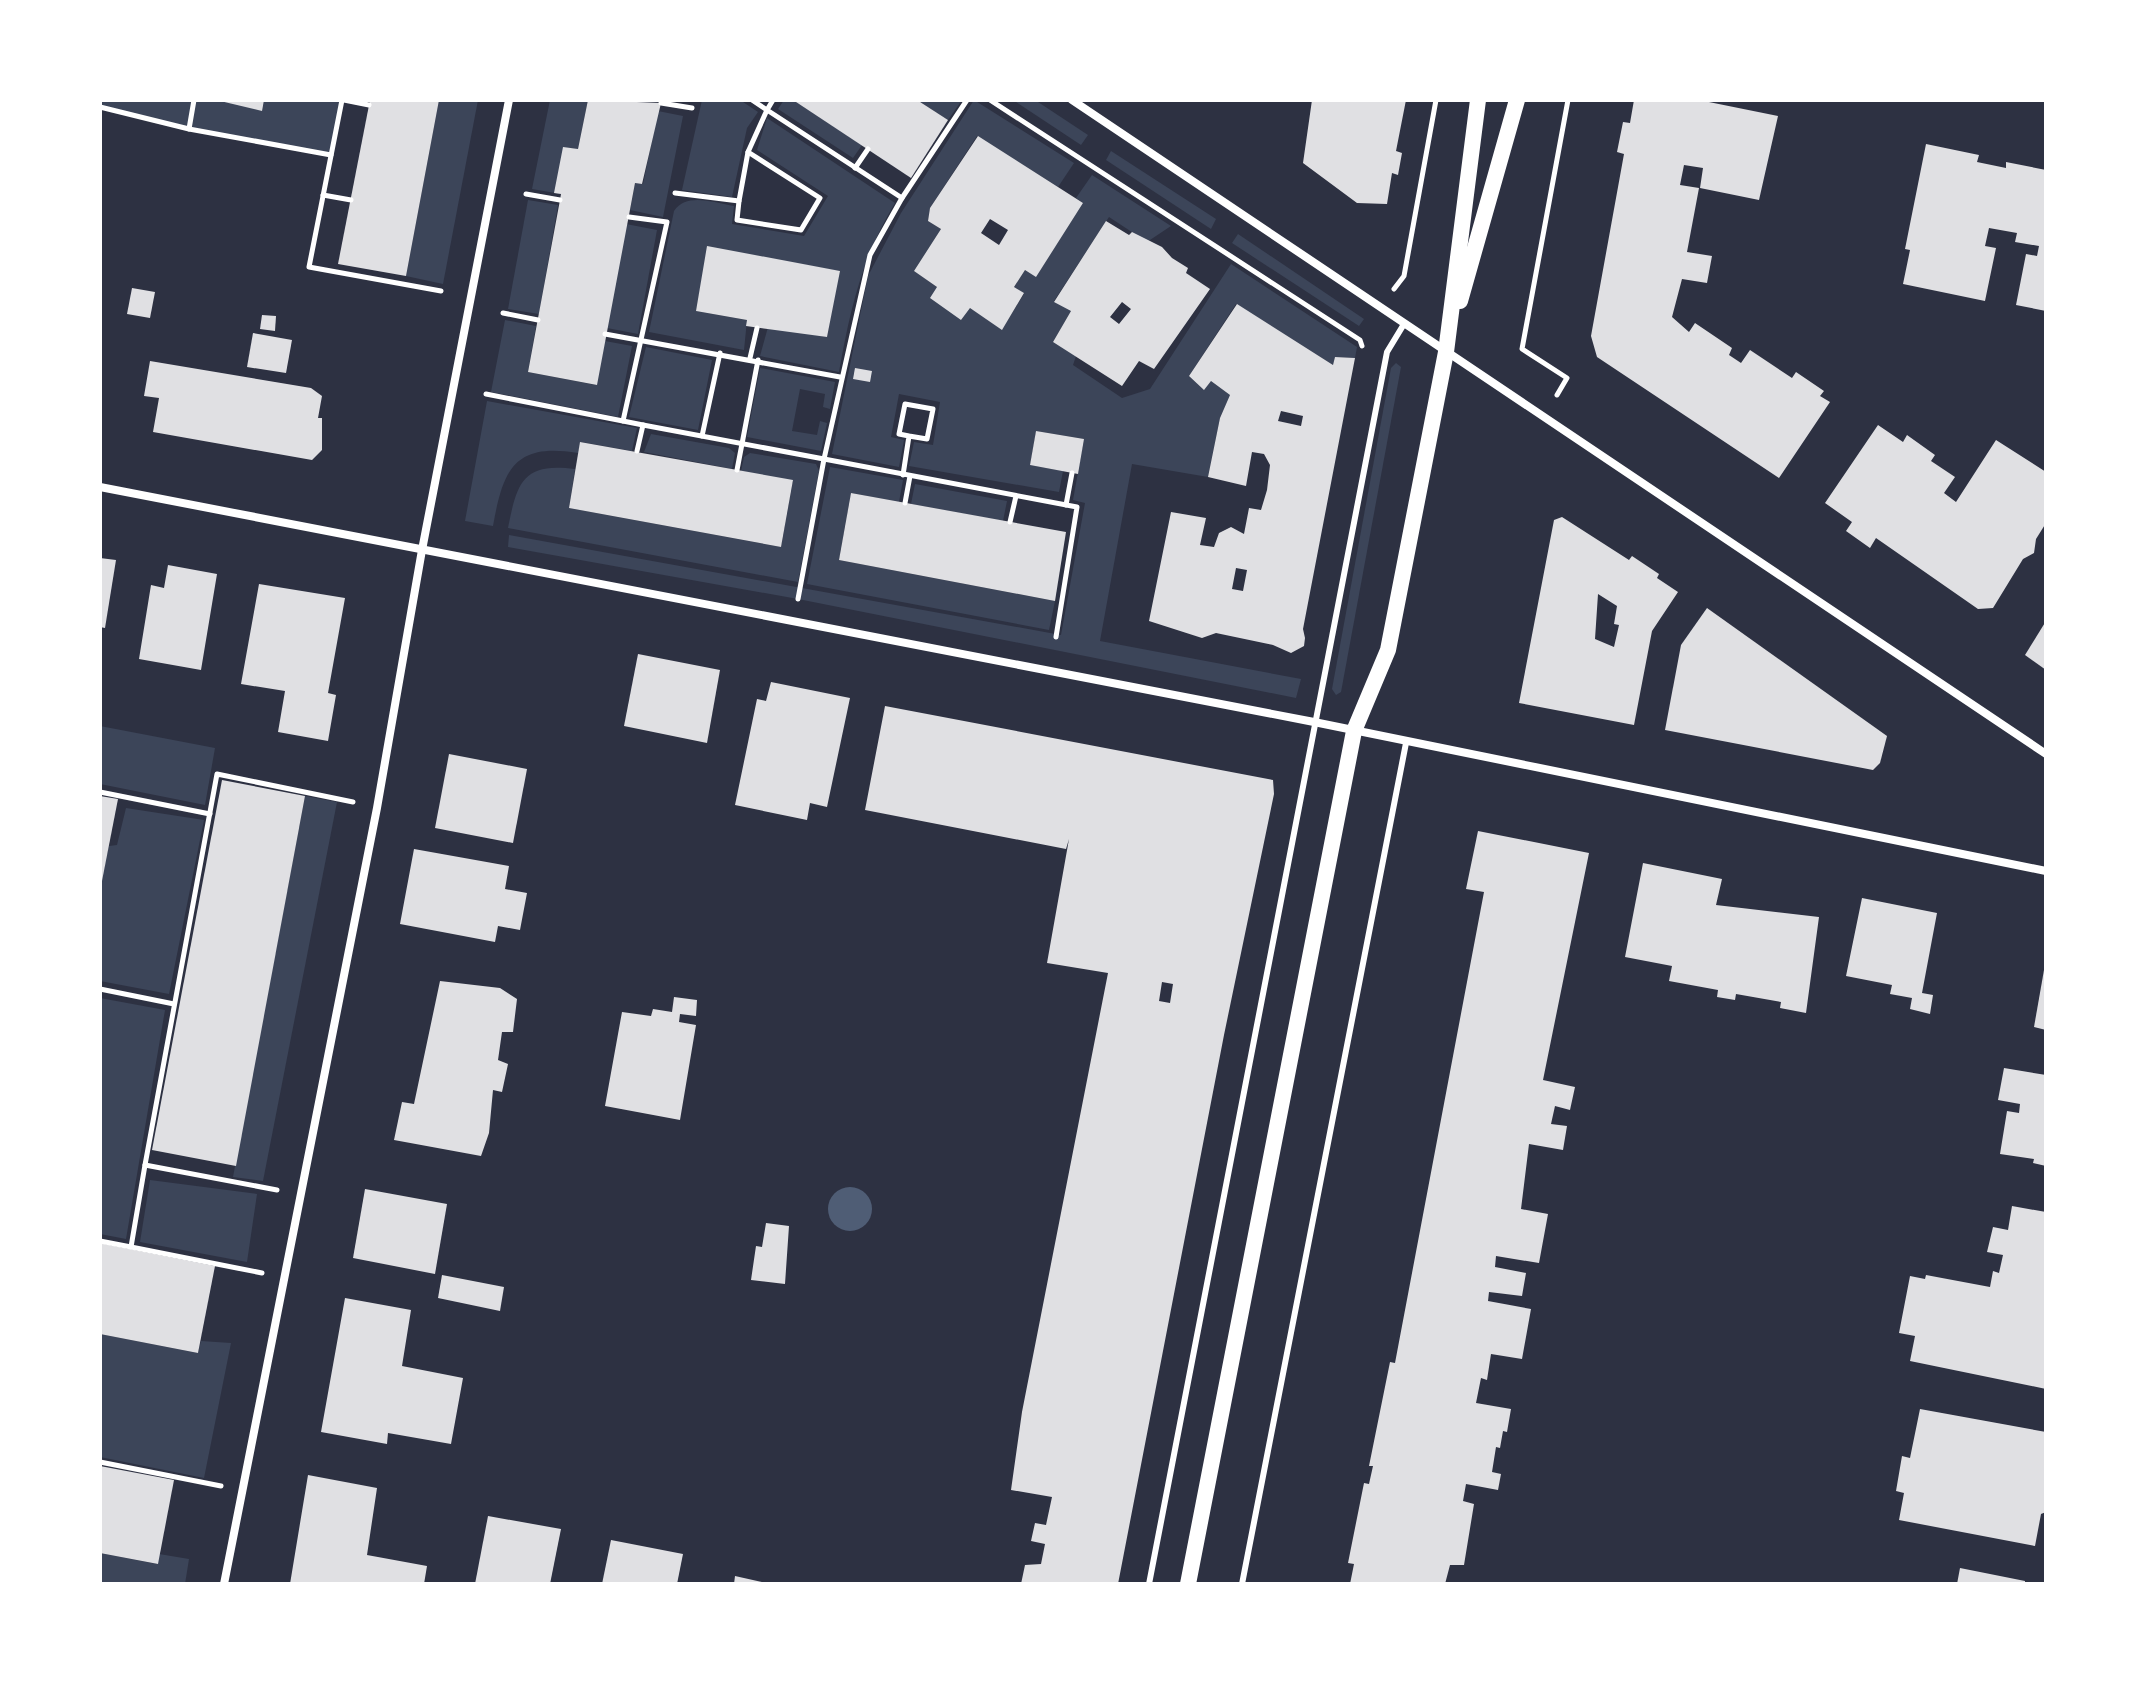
<svg xmlns="http://www.w3.org/2000/svg" width="2146" height="1684" font-family="Commissioner,sans-serif">
<style>
.green{fill:#3c4559}
.water{fill:#4f5d75}
.building{fill:#e0e0e3;fill-rule:evenodd}
.lines{fill:none;stroke-linecap:round;stroke-linejoin:round}
.path{stroke:#fff;stroke-width:5}
.service{stroke:#fff;stroke-width:6}
.minor{stroke:#fff;stroke-width:8}
.secondary{stroke:#fff;stroke-width:16}
</style>
<rect width="100%" height="100%" fill="#2d3142"/>
<g class="green">
<path d="M100 100H342L331 155 109 112 100 107Z"/>
<path d="M439 100H478L443 284 406 276Z"/>
<path d="M550 100H588L578 149 569 148 561 194 532 189Z"/>
<path d="M702 100H740L758 112 747 128 732 197 682 190Z"/>
<path d="M784 100H793L862 145 853 158 778 109Z"/>
<path d="M917 100H962L948 120Z"/>
<path d="M974 100 1074 163 1058 187 977 136 930 208 928 221 941 229 914 271 937 287 961 320 970 308 1002 329 1024 294 1014 287 1025 270 1036 276 1083 203 1076 198 1092 175 1171 226 1147 242 1109 217 1054 301 1071 311 1053 342 1076 356 1073 365 1122 398 1150 389 1231 264 1357 347 1355 358 1335 357 1333 365 1236 304 1189 376 1203 389 1211 381 1230 395 1220 418 1208 477 1132 464 1100 641 1301 679 1296 698 798 599 508 547 509 535 1061 635 1085 503 1073 500 1084 439 1036 431 1030 465 1063 471 1059 492 909 466 914 442 933 445 940 402 899 394 891 437 904 440 899 467 832 454 868 276 901 213Z"/>
<path d="M1013 100H1035L1088 135 1081 145Z"/>
<path d="M658 111 683 116 663 217 630 210 635 183 643 184Z"/>
<path d="M767 118 895 203C862 257 850 310 839 372L760 356 768 327 827 337 839 271 708 247 696 311 747 320 744 350 649 332 674 211C687 192 714 203 734 206L732 224 804 236 828 196 757 150Z"/>
<path d="M1111 151 1216 219 1211 229 1106 160Z"/>
<path d="M528 200 558 205 539 314 508 309Z"/>
<path d="M626 224 657 230 638 334 607 328Z"/>
<path d="M1238 234 1364 319 1359 326 1232 243Z"/>
<path d="M505 320 536 326 528 372 596 385 605 341 632 346 618 417 491 392Z"/>
<path d="M646 347 712 360 698 430 629 417Z"/>
<path d="M1396 363 1401 367 1341 692 1336 695 1332 689 1391 368Z"/>
<path d="M760 368 835 382 830 409 823 407 825 394 800 389 792 431 817 435 820 421 827 423 821 451 747 437Z"/>
<path d="M487 401 637 428 632 451 581 442 578 453C514 442 503 470 493 526L465 521Z"/>
<path d="M651 434 729 448 735 453 732 469 644 452Z"/>
<path d="M750 453 816 464 819 471 798 582 508 528C517 482 523 462 575 469L569 508 781 547 793 481 741 471 744 457Z"/>
<path d="M830 467 903 480 899 502 851 493 839 560 1055 601 1049 630 807 584Z"/>
<path d="M915 484 1007 501 1003 521 911 504Z"/>
<path d="M100 726 215 748 205 805 100 784Z"/>
<path d="M305 796 337 802 263 1181 233 1177Z"/>
<path d="M126 808 204 820 169 994 100 981V885L109 846 117 845Z"/>
<path d="M100 998 165 1010 126 1239 100 1234Z"/>
<path d="M150 1180 257 1194 247 1262 140 1242Z"/>
<path d="M100 1334 198 1353 201 1341 231 1343 204 1478 100 1457Z"/>
<path d="M100 1553 157 1564 159 1554 189 1559 185 1584H100Z"/>
</g>
<circle class="water" cx="850" cy="1209" r="22"/>
<g class="building">
<path d="M216 100H264L262 111Z"/>
<path d="M370 100H439L406 276 338 264Z"/>
<path d="M588 100 661 103 642 184 635 183 597 385 528 372 560 200 561 194 554 193 563 147 578 149Z"/>
<path d="M793 100H917L948 120 911 178Z"/>
<path d="M1312 100H1406L1396 151 1402 153 1398 175 1392 173 1387 204 1357 203 1303 163Z"/>
<path d="M1634 100H1699L1778 116 1759 200 1700 188 1703 168 1684 165 1680 185 1699 188 1687 252 1712 256 1707 283 1682 279 1672 317 1689 332 1695 323 1732 348 1729 355 1741 363 1750 350 1792 378 1796 372 1824 391 1820 396 1830 402 1779 478 1597 357 1591 336 1624 154 1617 152 1623 122 1630 123Z"/>
<path d="M978 136 1083 203 1036 277 1025 270 1014 287 1024 293 1002 330 970 308 961 320 930 298 937 287 914 271 941 229 928 221 930 208ZM990 219 1008 230 999 245 981 233Z"/>
<path d="M1926 144 1979 155 1977 162 2006 168V162L2046 170V311L2016 305 2026 254 2037 256 2039 246 2015 242 2017 233 1989 228 1985 246 1996 248 1985 301 1903 284 1910 250 1905 249Z"/>
<path d="M1106 221 1129 235 1132 232 1162 247 1172 258 1188 268 1186 273 1210 289 1154 369 1139 361 1122 386 1053 342 1071 311 1054 302ZM1122 302 1131 309 1119 324 1110 317Z"/>
<path d="M707 246 840 271 827 337 746 326 747 320 696 311Z"/>
<path d="M132 288 155 292 150 318 127 314Z"/>
<path d="M1237 304 1333 365 1335 357 1355 358 1303 629 1305 638 1304 646 1291 653 1273 645 1216 633 1202 638 1149 621 1171 512 1206 518 1200 545 1214 547 1219 533 1231 527 1244 534 1249 508 1261 510 1267 490 1270 465 1264 454 1252 452 1246 486 1208 477 1220 418 1230 395 1211 381 1204 390 1189 376ZM1281 411 1303 416 1301 426 1278 421ZM1236 568 1247 570 1243 591 1232 589Z"/>
<path d="M262 315 276 316 275 331 260 329Z"/>
<path d="M253 333 292 340 286 373 247 367Z"/>
<path d="M150 361 311 388 322 396 318 418H322V450L312 460 153 432 159 398 144 396Z"/>
<path d="M855 368 872 371 870 382 853 379Z"/>
<path d="M1878 425 1903 442 1907 435 1935 455 1931 461 1955 477 1944 493 1956 502 1996 440 2046 472V523L2036 539 2034 553 2023 559 1993 608 1978 609 1876 538 1870 548 1846 531 1852 522 1825 503Z"/>
<path d="M1036 431 1084 439 1078 474 1030 465Z"/>
<path d="M580 442 793 480 781 547 569 508Z"/>
<path d="M851 493 1066 532 1055 601 839 560Z"/>
<path d="M1562 517 1629 560 1632 556 1659 574 1657 578 1678 592 1652 631 1634 725 1519 703 1554 520ZM1598 594 1617 606 1614 624 1619 625 1614 647 1595 639Z"/>
<path d="M100 558 116 560 105 628 100 627Z"/>
<path d="M168 565 217 574 201 670 139 659 151 585 164 588Z"/>
<path d="M259 584 345 598 328 693 336 695 328 741 278 732 285 691 241 684Z"/>
<path d="M1707 608 1887 736 1880 763 1873 770 1665 730 1681 645Z"/>
<path d="M2046 621V670L2025 655Z"/>
<path d="M638 654 720 670 707 743 624 726Z"/>
<path d="M771 682 850 698 827 807 810 803 807 820 735 805 757 699 766 701Z"/>
<path d="M885 706 1273 780 1274 794 1224 1035 1118 1584H1021L1025 1565 1041 1564 1045 1544 1031 1541 1035 1523 1046 1525 1052 1497 1011 1490 1022 1412 1108 973 1047 963 1069 839 1066 849 865 810ZM1162 982 1173 984 1170 1003 1159 1001Z"/>
<path d="M449 754 527 769 513 843 435 828Z"/>
<path d="M222 780 305 796 236 1166 152 1150Z"/>
<path d="M100 796 118 799 101 886 100 885Z"/>
<path d="M1478 831 1589 853 1543 1080 1575 1087 1570 1110 1555 1106 1551 1124 1567 1126 1563 1150 1529 1144 1521 1209 1548 1214 1539 1263 1496 1256 1495 1267 1526 1273 1522 1296 1489 1292 1488 1301 1531 1309 1522 1359 1491 1354 1487 1380 1481 1378 1476 1403 1511 1409 1507 1432 1503 1431 1500 1448 1496 1447 1492 1472 1501 1474 1498 1490 1466 1484 1463 1501 1474 1504 1464 1565H1450L1445 1584H1350L1354 1564 1348 1563 1364 1483 1369 1484 1373 1466H1369L1390 1362 1395 1363 1484 892 1466 889Z"/>
<path d="M414 849 509 866 505 889 527 893 520 930 498 926 495 942 400 924Z"/>
<path d="M1643 863 1722 879 1716 905 1819 917 1806 1013 1780 1008 1781 1002 1736 994 1735 1000 1717 997 1718 990 1669 981 1672 966 1625 957Z"/>
<path d="M1862 898 1937 913 1922 993 1933 995 1930 1014 1910 1009 1912 998 1890 994 1892 985 1846 976Z"/>
<path d="M2044 970H2046V1030L2034 1027Z"/>
<path d="M440 981 500 988 517 999 513 1032H502L498 1060 508 1064 502 1092 493 1090 489 1133 481 1156 394 1140 402 1102 414 1104Z"/>
<path d="M674 997 697 1000 696 1016 680 1014 679 1022 696 1025 680 1120 605 1106 622 1012 651 1016 653 1009 672 1012Z"/>
<path d="M2004 1068 2046 1075V1166L2033 1163 2034 1159 2000 1154 2007 1111 2019 1113 2020 1104 1998 1100Z"/>
<path d="M365 1189 447 1204 435 1274 353 1258Z"/>
<path d="M2012 1206 2046 1212V1389L1910 1361 1915 1336 1899 1333 1910 1276 1925 1279 1926 1275 1990 1287 1993 1271 1999 1273 2003 1255 1987 1252 1993 1227 2008 1230Z"/>
<path d="M766 1223 789 1226 785 1284 751 1280 756 1246 762 1247Z"/>
<path d="M100 1243 215 1266 198 1353 100 1334Z"/>
<path d="M442 1275 504 1287 500 1311 438 1298Z"/>
<path d="M345 1298 411 1310 402 1366 463 1378 451 1444 388 1433 387 1444 321 1432Z"/>
<path d="M1920 1409 2046 1432V1512L2041 1514 2035 1546 1899 1520 1904 1493 1896 1491 1902 1456 1910 1458Z"/>
<path d="M100 1466 174 1480 158 1564 100 1553Z"/>
<path d="M308 1475 377 1488 367 1555 427 1566 424 1584H290Z"/>
<path d="M488 1516 561 1529 550 1584H475Z"/>
<path d="M611 1540 683 1554 677 1584H602Z"/>
<path d="M1960 1568 2025 1581V1584H1957Z"/>
<path d="M735 1576 766 1583V1584H734Z"/>
</g>
<g class="lines">
<g class="path">
<path d="M342 100 309 267 441 291"/>
<path d="M344 100 369 105"/>
<path d="M773 100 767 110 902 198 967 100"/>
<path d="M990 100 1360 340 1362 346"/>
<path d="M661 103 692 108"/>
<path d="M100 107 189 129 331 155"/>
<path d="M189 129 194 100"/>
<path d="M855 168 868 149"/>
<path d="M675 193 739 201 748 152 767 110 752 100"/>
<path d="M526 194 560 200"/>
<path d="M323 195 351 200"/>
<path d="M739 201 737 220 801 230 820 198 748 152"/>
<path d="M1394 289 1404 276 1436 100"/>
<path d="M503 313 538 320"/>
<path d="M605 334 840 377"/>
<path d="M750 358 757 328"/>
<path d="M486 394 623 421 667 222 629 217"/>
<path d="M1557 395 1567 378 1522 349 1568 100"/>
<path d="M623 421 643 425 637 451"/>
<path d="M643 425 824 459 870 255 902 198"/>
<path d="M702 436 720 353"/>
<path d="M737 470 758 360"/>
<path d="M903 475 909 436 899 434 905 404 933 409 927 439 909 436"/>
<path d="M905 503 910 476"/>
<path d="M1066 505 1072 473"/>
<path d="M1010 522 1016 496"/>
<path d="M798 599 824 459 1077 507 1056 637"/>
<path d="M100 792 210 814"/>
<path d="M100 989 174 1004"/>
<path d="M145 1165 131 1247 262 1273"/>
<path d="M277 1190 145 1165 217 774 353 802"/>
<path d="M100 1241 131 1247"/>
<path d="M100 1462 221 1486"/>
</g>
<g class="service">
<path d="M1149 1584 1387 352 1404 324"/>
<path d="M1242 1584 1406 743"/>
</g>
<g class="minor">
<path d="M1072 100 2046 754"/>
<path d="M100 487 1314 722 2046 871"/>
<path d="M224 1584 377 808 422 550 509 100"/>
</g>
<g class="secondary">
<path d="M1460 301 1517 100"/>
<path d="M1188 1584 1354 731 1388 650 1446 352 1478 100"/>
</g>
</g>
<rect width="2146" height="1684" fill="none" stroke="#ffffff" stroke-width="204"/>
</svg>
